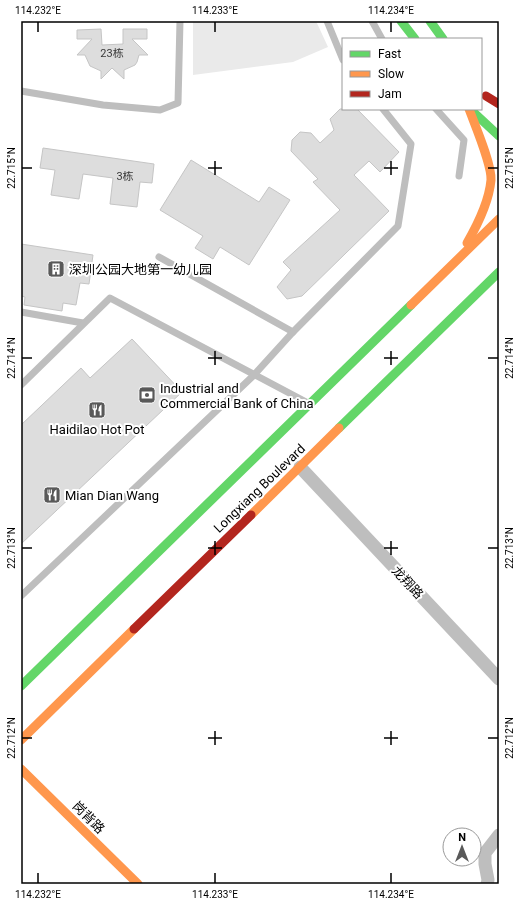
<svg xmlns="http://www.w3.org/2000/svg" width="520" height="905" font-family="Roboto,'Noto Sans SC',sans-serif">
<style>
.green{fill:#eaeaea}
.building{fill:#ddd;stroke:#c5c5c5}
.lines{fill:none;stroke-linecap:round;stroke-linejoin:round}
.lane{stroke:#bebebe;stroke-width:7}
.street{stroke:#bebebe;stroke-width:13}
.fast{stroke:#63d668;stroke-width:9}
.slow{stroke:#ff974d;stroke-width:9}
.jam{stroke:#b3261e;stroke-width:9}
.ticks{fill:none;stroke:#000;stroke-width:1.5}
.labels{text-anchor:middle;stroke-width:4;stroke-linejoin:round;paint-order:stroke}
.number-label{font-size:11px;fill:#373737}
.poi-label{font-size:13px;fill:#000;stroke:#fff;text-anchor:start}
.street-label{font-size:13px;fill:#000;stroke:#fff}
.neatline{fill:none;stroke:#000;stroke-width:1.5}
.ticks-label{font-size:10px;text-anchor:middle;fill:#000}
</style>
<rect width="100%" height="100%" fill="#fff"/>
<path class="green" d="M193 21H316L328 47 293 62 193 75Z"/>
<g class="building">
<path d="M101 29 102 45 123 44V29H147V39H132L148 55H139L137 62 135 65 124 70V79L112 68 101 79V71L90 66 85 55H77L92 39H77V30Z"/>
<path d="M340 109H357L399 152 380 172 369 161 354 175 389 211 302 296 287 299 277 287 291 270 283 262 340 210 313 182 318 179 291 151 292 140 300 132 311 133 320 143 334 130 330 119Z"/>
<path d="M43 148 154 164 152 183 140 182 137 207 110 204 113 178 83 174 79 199 51 195 55 170 40 168Z"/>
<path d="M191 160 259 202 269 187 290 200 249 265 220 247 213 259 195 248 203 236 160 210Z"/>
<path d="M21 244 93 255 89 284 80 283 76 305 63 303 62 311 24 305 25 297 21 296Z"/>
<path d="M132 339 182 392 21 544V425L81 368 90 378Z"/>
</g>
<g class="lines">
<g class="lane">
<path d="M327 21 343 60"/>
<path d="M372 21 382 39"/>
<path d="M21 91 103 105 160 110 178 103 180 21"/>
<path d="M436 109 464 140 459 176"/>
<path d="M159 257 293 332"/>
<path d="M21 312 83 323"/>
<path d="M21 385 110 298 308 403"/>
<path d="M21 596 254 375 293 332 398 226 411 144 383 109"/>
</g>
<g class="street">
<path d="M300 467 499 679"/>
<path d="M487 884 488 880 485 864V853L499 835"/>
</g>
<g class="fast">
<path d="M401 21 415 39"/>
<path d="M430 21 443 39"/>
<path d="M470 109 499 136"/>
<path d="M339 428 499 272"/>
<path d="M21 686 411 305"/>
</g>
<g class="slow">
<path d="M467 243C478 224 489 202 491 180 492 165 475 125 469 109"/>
<path d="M411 305 499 219"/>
<path d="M251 515 339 428"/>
<path d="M21 740 134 629"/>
<path d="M21 769 138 884"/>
</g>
<g class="jam">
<path d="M486 96 499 104"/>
<path d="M134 629 251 515"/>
</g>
</g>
<path class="ticks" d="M38 22V32M215 22V32M391 22V32M215 161V175M391 161V175M22 168H32M208 168H222M384 168H398M488 168H498M215 351V365M391 351V365M22 358H32M208 358H222M384 358H398M488 358H498M215 541V555M391 541V555M22 548H32M208 548H222M384 548H398M488 548H498M215 731V745M391 731V745M22 738H32M208 738H222M384 738H398M488 738H498M38 873V883M215 873V883M391 873V883"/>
<defs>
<g id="building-square" transform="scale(0.9)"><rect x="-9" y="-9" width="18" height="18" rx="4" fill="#595959" stroke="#fff"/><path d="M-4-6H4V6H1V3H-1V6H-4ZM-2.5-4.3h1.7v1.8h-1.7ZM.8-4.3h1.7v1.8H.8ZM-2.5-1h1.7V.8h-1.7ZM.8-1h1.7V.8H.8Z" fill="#fff"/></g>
<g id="bank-square" transform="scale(0.9)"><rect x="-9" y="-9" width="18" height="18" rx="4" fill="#595959" stroke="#fff"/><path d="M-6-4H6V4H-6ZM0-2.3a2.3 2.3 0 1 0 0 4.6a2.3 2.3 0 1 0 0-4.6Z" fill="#fff"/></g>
<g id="restaurant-square" transform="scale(0.9)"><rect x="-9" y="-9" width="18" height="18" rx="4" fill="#595959" stroke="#fff"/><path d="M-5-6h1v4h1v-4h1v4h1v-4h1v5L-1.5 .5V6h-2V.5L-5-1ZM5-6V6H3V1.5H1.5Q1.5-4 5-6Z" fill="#fff"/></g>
</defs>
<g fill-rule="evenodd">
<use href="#building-square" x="56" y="269"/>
<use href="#bank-square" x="147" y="395"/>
<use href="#restaurant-square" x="97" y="410"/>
<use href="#restaurant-square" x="52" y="495"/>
</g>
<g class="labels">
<g class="number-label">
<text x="112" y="57">23栋</text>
<text x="125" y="180">3栋</text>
</g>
<g class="poi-label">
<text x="69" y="274">深圳公园大地第一幼儿园</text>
<text x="160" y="393">Industrial and<tspan x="160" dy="15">Commercial Bank of China</tspan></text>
<text x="97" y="434" text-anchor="middle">Haidilao Hot Pot</text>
<text x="65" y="500">Mian Dian Wang</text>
</g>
<g class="street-label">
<text transform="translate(259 488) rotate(-44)" y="5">Longxiang Boulevard</text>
<text transform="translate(408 582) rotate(47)" y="5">龙翔路</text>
<text transform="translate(89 817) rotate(45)" y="5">岗背路</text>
</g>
</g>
<rect width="520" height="905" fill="none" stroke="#ffffff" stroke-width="44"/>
<rect x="342" y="38" width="140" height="72" fill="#ffffff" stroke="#999999"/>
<rect x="350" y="51" width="20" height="6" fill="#63d668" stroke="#999999"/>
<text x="378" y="58" font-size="12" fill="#000000">Fast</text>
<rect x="350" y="71" width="20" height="6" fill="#ff974d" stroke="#999999"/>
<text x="378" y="78" font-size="12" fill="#000000">Slow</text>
<rect x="350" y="91" width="20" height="6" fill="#b3261e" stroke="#999999"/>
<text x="378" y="98" font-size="12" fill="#000000">Jam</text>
<g transform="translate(462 847)"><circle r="19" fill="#ffffff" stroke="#999999"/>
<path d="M0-3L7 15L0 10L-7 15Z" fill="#595959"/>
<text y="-6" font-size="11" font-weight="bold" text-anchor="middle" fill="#000000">N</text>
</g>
<rect x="22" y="22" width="476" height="861" class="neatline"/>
<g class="ticks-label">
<text x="38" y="14">114.232°E</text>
<text x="215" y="14">114.233°E</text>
<text x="391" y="14">114.234°E</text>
<text transform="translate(11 168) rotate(-90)" y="4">22.715°N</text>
<text transform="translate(509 168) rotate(-90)" y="4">22.715°N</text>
<text transform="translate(11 358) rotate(-90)" y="4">22.714°N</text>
<text transform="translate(509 358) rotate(-90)" y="4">22.714°N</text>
<text transform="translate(11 548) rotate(-90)" y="4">22.713°N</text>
<text transform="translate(509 548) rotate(-90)" y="4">22.713°N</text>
<text transform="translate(11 738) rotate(-90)" y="4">22.712°N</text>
<text transform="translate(509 738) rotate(-90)" y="4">22.712°N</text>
<text x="38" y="898">114.232°E</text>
<text x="215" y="898">114.233°E</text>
<text x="391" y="898">114.234°E</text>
</g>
</svg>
